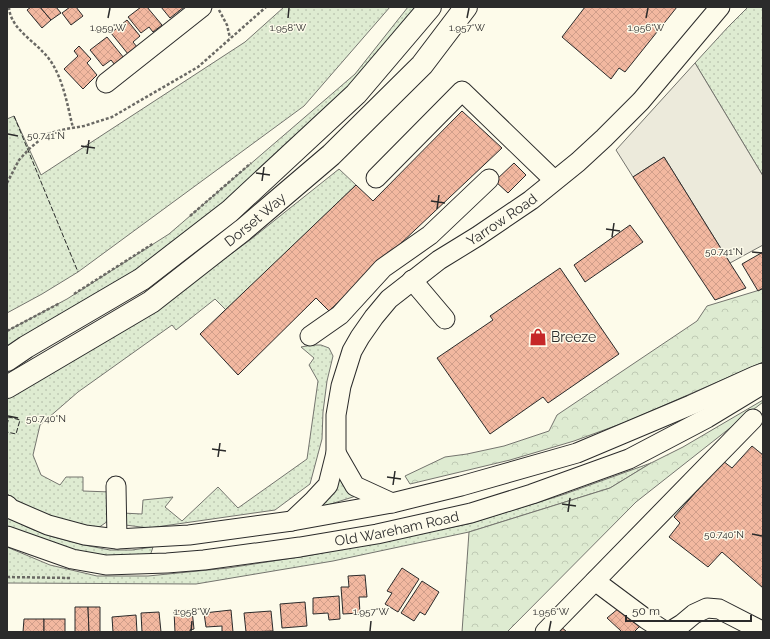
<svg xmlns="http://www.w3.org/2000/svg" width="770" height="639" font-family="Raleway,sans-serif">
<style>
.grass{fill:url(#grass-dots);stroke:#74746e}
.forest{fill:url(#forest-crowns);stroke:#74746e}
.parking{fill:#eceadb;stroke:#74746e}
.building{fill:url(#building-cross-hatch);stroke:#2b2b2b}
.lines{fill:none;stroke-linecap:round;stroke-linejoin:round}
.minor-casing{stroke:#2b2b2b;stroke-width:21}
.highway-casing{stroke:#2b2b2b;stroke-width:24}
.path{stroke:#6a6964;stroke-width:2.5;stroke-dasharray:3 2;stroke-linecap:butt}
.minor{stroke:#fdfbea;stroke-width:19}
.highway{stroke:#fdfbea;stroke-width:22}
.fence{stroke:#2b2b2b;stroke-width:1;stroke-dasharray:5 2;stroke-linecap:butt}
.ticks{fill:none;stroke:#2b2b2b;stroke-width:1.5}
.labels{text-anchor:middle;stroke-width:3;stroke-linejoin:round;paint-order:stroke}
.street-label{font-size:14px;fill:#2b2b2b;stroke:#fdfbea}
.poi-label{font-size:14px;fill:#2b2b2b;stroke:#fdfbea;text-anchor:start}
.ticks-label{font-size:10px;text-anchor:middle;fill:#2b2b2b;stroke:#fdfbea;stroke-width:3;stroke-linejoin:round;paint-order:stroke}
</style>
<defs>
<pattern id="grass-dots" width="8" height="8" patternUnits="userSpaceOnUse"><rect width="8" height="8" fill="#deebd1"/><path d="M2 2h.1M6 6h.1" fill="none" stroke="#bfcab4" stroke-width="1.8" stroke-linecap="round"/></pattern>
<pattern id="forest-crowns" width="20" height="18" patternUnits="userSpaceOnUse"><rect width="20" height="18" fill="#deebd1"/><path d="M2 6a3 3 0 1 1 6 0M12 15a3 3 0 1 1 6 0" fill="none" stroke="#bfcab4"/></pattern>
<pattern id="building-cross-hatch" width="8" height="8" patternUnits="userSpaceOnUse"><rect width="8" height="8" fill="#f2b8a0"/><path d="M0 0l8 8M0 8l8-8" fill="none" stroke="#d09e8a"/></pattern>
</defs>
<rect width="100%" height="100%" fill="#fdfbea"/>
<g class="grass">
<path d="M284 7H390L304 106 78 272 42 294 7 313V119L14 116 41 175 245 42Z"/>
<path d="M408 7H430L230 211 7 355V331L67 299 169 234 355 74Z"/>
<path d="M748 7H763V176L695 63 728 27Z"/>
<path d="M339 169 356 185 226 310 215 299 176 330 172 325 78 392 40 425 33 455 41 475 60 485 66 477H83V491L111 492 108 521 98 528 48 518 14 501 7 493V399L155 310 250 240Z"/>
<path d="M312 345H321L329 348 333 356 327 381 323 412 322 439 310 484 275 510 149 528 125 525 122 513 142 514 143 500 173 497 165 507 182 521 218 487 238 508 307 459 318 381 309 365 314 358 301 347Z"/>
<path d="M651 463 610 488 469 532 333 561 196 584 7 583V547L50 565 97 576H148L228 568 312 555 468 524 562 495Z"/>
<path d="M339 476 343 485 356 496 312 510Z"/>
<path d="M7 516 27 527 50 536 84 545 110 550H132L153 547 150 556H110L70 550 9 527 7 526Z"/>
</g>
<g class="forest">
<path d="M763 289V362L626 422 574 441 510 460 410 484 405 476 445 457 467 454 504 446 549 431 557 415 697 321 707 306Z"/>
<path d="M763 400V402L636 502 507 632H462L469 532 610 488 651 463 683 447Z"/>
</g>
<path class="parking" d="M695 63 763 176V245L730 263 664 157 633 177 616 150Z"/>
<g class="building">
<path d="M31 7H40L51 20 42 28 27 10Z"/>
<path d="M40 7H56L61 13 51 20Z"/>
<path d="M70 7H76L83 16 71 25 62 13Z"/>
<path d="M141 7H147L162 25 153 32 149 27 141 33 128 17Z"/>
<path d="M161 7H184L170 18Z"/>
<path d="M585 7H677L625 72 619 68 611 79 562 37Z"/>
<path d="M127 20 140 36 133 42 137 47 128 54 111 33Z"/>
<path d="M107 37 124 58 115 65 111 60 103 66 90 50Z"/>
<path d="M79 46 91 59 87 63 97 75 83 89 64 69 78 56 74 51Z"/>
<path d="M462 111 502 148 329 311 316 298 238 375 200 334 356 185 373 201Z"/>
<path d="M664 157 730 263 746 288 715 300 633 177Z"/>
<path d="M514 163 526 175 508 193 495 181Z"/>
<path d="M630 225 643 242 585 282 574 265Z"/>
<path d="M763 252V288L758 291 742 264Z"/>
<path d="M560 268 619 354 548 403 543 397 490 434 437 358 493 320 490 316Z"/>
<path d="M752 446 763 455V588L722 552 708 567 669 537 680 523 674 517 723 461 732 468Z"/>
<path d="M402 568 419 579 398 612 385 604 392 593 387 591Z"/>
<path d="M365 575 367 597H359L360 613 343 614 341 587H349L348 576Z"/>
<path d="M422 581 439 592 425 615 420 612 414 621 401 613Z"/>
<path d="M339 596 340 619 329 620 328 613 313 614V598Z"/>
<path d="M305 602 307 626 282 628 280 604Z"/>
<path d="M75 607H88L89 632H75Z"/>
<path d="M88 607H100V632H89Z"/>
<path d="M619 608 640 626 634 632H620L621 631 607 618Z"/>
<path d="M192 610 194 629 190 630V632H175L174 611Z"/>
<path d="M231 610 233 632H222V626L206 627 204 613Z"/>
<path d="M271 611 273 631 246 632 244 613Z"/>
<path d="M159 612 161 632H142L141 613Z"/>
<path d="M136 615 137 632H113L112 617Z"/>
<path d="M24 619H44V632H23Z"/>
<rect x="44" y="619" width="21" height="13"/>
<path d="M560 626 567 632H554Z"/>
</g>
<g class="lines">
<g class="minor-casing">
<g id="minor">
<path d="M106 83 202 7"/>
<path d="M376 178 462 91 554 180"/>
<path d="M412 280 445 319"/>
<path d="M310 336 340 315 383 268 430 235 489 179"/>
<path d="M336 453 355 486 392 503"/>
<path d="M116 486 117 539"/>
<path d="M7 505 11 509 48 525 85 535 117 539 189 535 292 521 392 503 461 486 577 453 691 405 755 376 763 373"/>
<path id="s1" d="M292 521 314 500 328 485 336 453V415L341 386 352 351 360 337 374 317 389 299 439 260 478 236 531 200 578 162 604 138 641 101 720 7"/>
<path id="s2" d="M7 536 72 559 106 565 167 563 204 560 300 547 377 534 471 513 532 494 629 459 707 418 763 384"/>
<path d="M595 581 646 619 666 632"/>
<path d="M545 632 753 419"/>
<path d="M669 632 682 624 694 614 707 608 719 609 760 630"/>
</g>
</g>
<g class="highway-casing">
<g id="highway">
<path d="M7 360 26 347 142 279 230 211 356 94 430 7"/>
<path id="s3" d="M7 387 151 302 243 230 331 155 422 65 466 7"/>
</g>
</g>
<g class="path">
<path d="M9 7C10 27 31 39 43 52 62 70 67 104 73 128"/>
<path d="M219 10 227 25 230 38"/>
<path d="M7 183 19 160 29 149 47 134 66 129 84 126 112 117 198 67 266 7"/>
<path d="M190 216 251 163"/>
<path d="M74 294 154 243"/>
<path d="M7 331 60 303"/>
<path d="M7 577 70 578"/>
</g>
<use href="#minor" class="minor"/>
<use href="#highway" class="highway"/>
<g class="fence">
<path d="M14 116 78 272"/>
<path d="M7 425 9 417 20 420 16 434 7 432"/>
</g>
</g>
<path class="ticks" d="M108 18 110 8M288 18 289 8M467 18 469 8M646 18 648 8M8 134 18 136M81 146 95 148M87 154 89 140M256 173 270 175M262 181 264 167M431 201 445 203M437 209 439 195M606 229 620 231M612 237 614 223M752 252 762 253M8 416 18 418M212 449 226 451M218 457 220 443M387 477 401 479M393 485 395 471M562 504 576 506M568 512 570 498M752 534 762 536M191 631 192 621M370 631 371 621M549 631 551 621"/>
<defs>
<g id="shop-bare" transform="scale(1.38)"><path d="M-5-2.5h2.3a2.7 3.5 0 0 1 5.4 0H5L5.5 6h-11ZM-1.5-2.5h3a1.5 2.3 0 0 0-3 0Z" fill="#c62828" stroke="#fdfbea" stroke-width="2.5" paint-order="stroke"/></g>
</defs>
<g fill-rule="evenodd">
<use href="#shop-bare" x="538" y="337"/>
</g>
<g class="labels">
<g class="street-label">
<text dy="5" stroke="none"><textPath href="#s3" startOffset="300">Dorset Way</textPath></text>
<text dy="5" stroke="none"><textPath href="#s1" startOffset="390">Yarrow Road</textPath></text>
<text dy="5" stroke="none"><textPath href="#s2" startOffset="397">Old Wareham Road</textPath></text>
</g>
<g class="poi-label">
<text x="551" y="342">Breeze</text>
</g>
</g>
<g class="ticks-label">
<text x="108" y="31">1.959°W</text>
<text x="288" y="31">1.958°W</text>
<text x="467" y="31">1.957°W</text>
<text x="646" y="31">1.956°W</text>
<text x="46" y="139">50.741°N</text>
<text x="724" y="255">50.741°N</text>
<text x="46" y="422">50.740°N</text>
<text x="724" y="538">50.740°N</text>
<text x="192" y="615">1.958°W</text>
<text x="371" y="615">1.957°W</text>
<text x="551" y="615">1.956°W</text>
</g>
<rect width="770" height="639" fill="none" stroke="#2b2b2b" stroke-width="16"/>
<path d="M626 615v6h125v-6" fill="none" stroke="#2b2b2b" stroke-width="2"/>
<text x="632" y="615" font-size="12" fill="#2b2b2b" stroke="#fdfbea" stroke-width="3" paint-order="stroke">50 m</text>
</svg>
